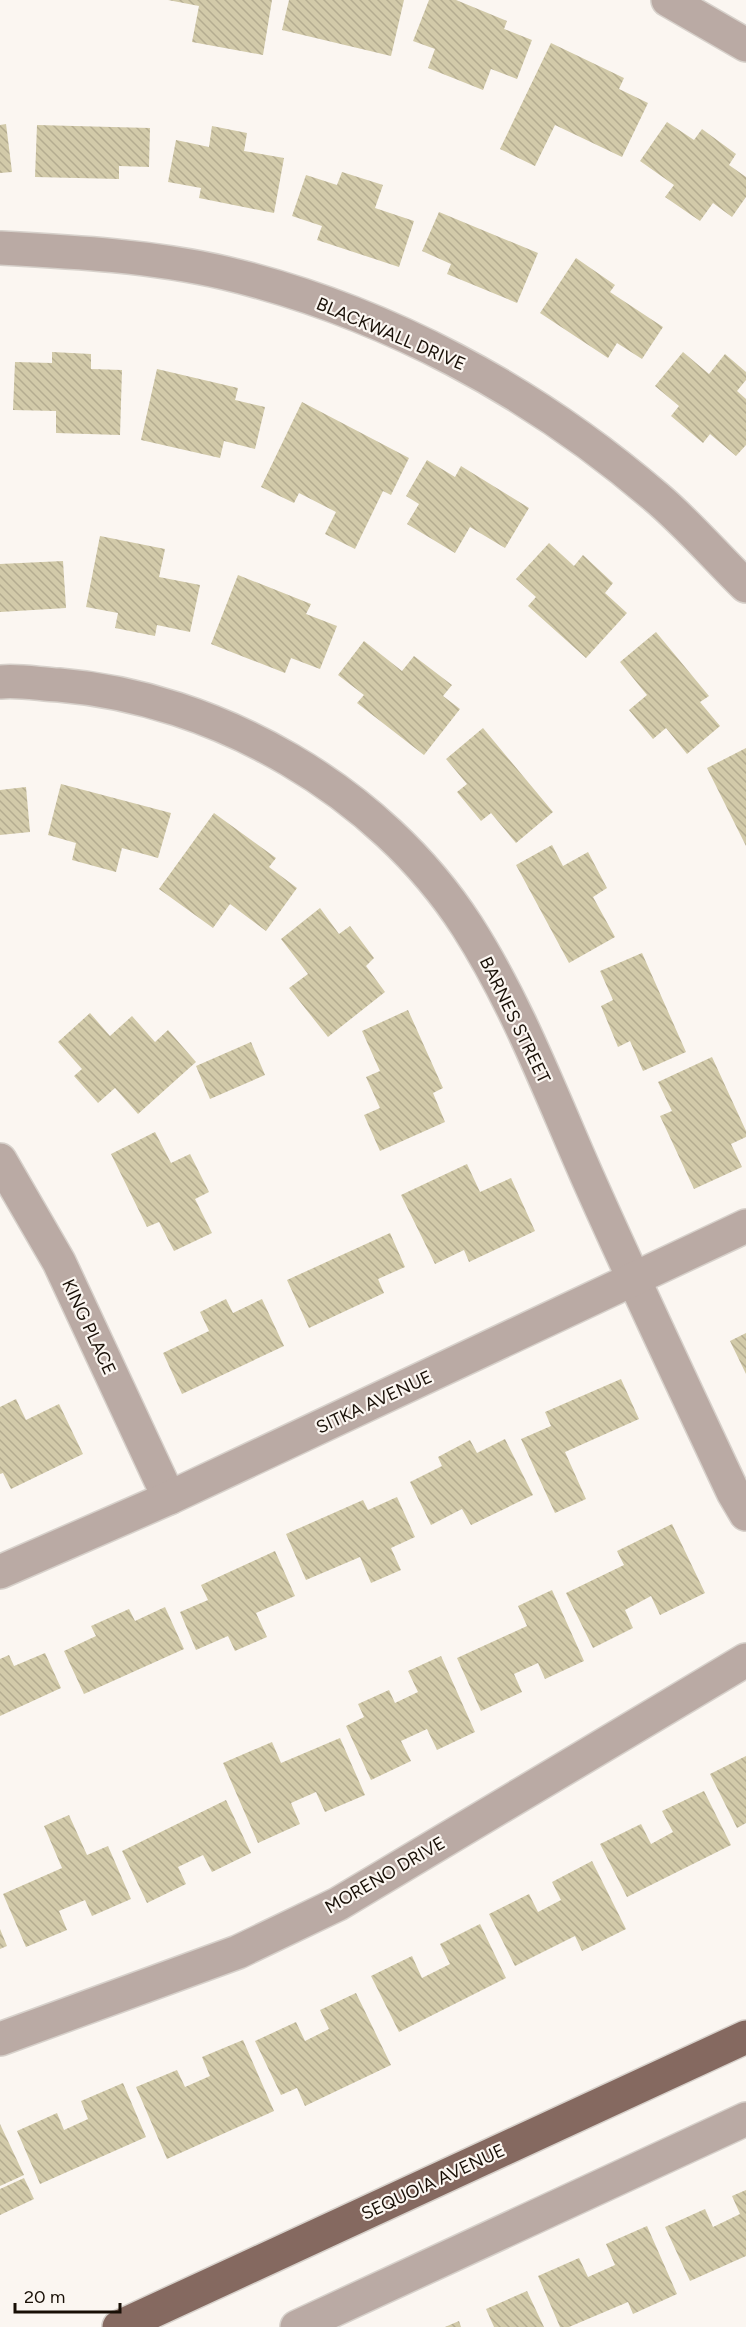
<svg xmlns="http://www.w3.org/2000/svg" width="746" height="2327" font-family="Figtree,sans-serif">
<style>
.building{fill:url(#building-back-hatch)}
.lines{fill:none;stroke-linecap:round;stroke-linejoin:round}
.minor-casing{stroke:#d7d1cb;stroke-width:36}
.major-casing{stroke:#d7d1cb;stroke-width:36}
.minor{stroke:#baaaa4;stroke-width:33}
.major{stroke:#856960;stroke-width:33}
.labels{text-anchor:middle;stroke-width:4.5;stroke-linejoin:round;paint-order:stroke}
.street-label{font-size:18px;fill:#180f06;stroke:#fbf6f1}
</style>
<defs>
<pattern id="building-back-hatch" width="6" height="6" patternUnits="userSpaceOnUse" patternTransform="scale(1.5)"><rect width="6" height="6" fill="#d2caa9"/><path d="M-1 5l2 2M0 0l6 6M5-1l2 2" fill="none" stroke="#b4ac90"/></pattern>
</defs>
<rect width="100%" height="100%" fill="#fbf6f1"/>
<g class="building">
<path d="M168 0H272L263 55 192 42 199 6Z"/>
<path d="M289 0H404L391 56 282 30Z"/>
<path d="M429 0H456L507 21 504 29 532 40 517 79 491 69 483 90 428 68 435 49 413 41Z"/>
<path d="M551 43 624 78 619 89 648 103 622 157 555 125 535 166 500 149Z"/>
<path d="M667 122 694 140 702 129 736 154 729 165 746 177V197L732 217 713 203 700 221 665 197 674 185 640 161Z"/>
<path d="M6 124 12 172 0 173V125Z"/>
<path d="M37 125 150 128 149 167 119 166V179L35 177Z"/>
<path d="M212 126 247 133 244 151 284 158 274 213 199 198 201 188 168 182 176 140 209 147Z"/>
<path d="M342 172 383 185 375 208 414 221 399 267 317 240 322 226 292 216 306 175 337 185Z"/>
<path d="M439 212 538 253 517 303 447 274 451 264 422 251Z"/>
<path d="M576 258 615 285 610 292 663 327 642 359 617 343 608 358 540 313Z"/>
<path d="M52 352 91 354V369L122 370 120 435 56 433V411L13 410 15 362 52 363Z"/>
<path d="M683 352 709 374 725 354 746 372V380L737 391 746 399V445L736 456 710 434 703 443 671 416 679 406 655 386Z"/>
<path d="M157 369 238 388 235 400 265 407 255 449 224 441 220 458 141 440Z"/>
<path d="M302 402 409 458 391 495 383 491 355 549 325 534 336 512 299 493 294 503 261 487Z"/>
<path d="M427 460 455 477 461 466 529 508 505 548 470 527 455 553 407 524 419 504 406 496Z"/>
<path d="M100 536 165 549 159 577 200 585 190 632 157 625 155 636 115 628 118 613 86 607Z"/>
<path d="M549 543 574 566 583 555 613 583 605 593 627 613 586 658 528 606 536 597 516 579Z"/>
<path d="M63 561 66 608 0 612V564Z"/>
<path d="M238 575 311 604 306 614 337 626 320 669 291 658 285 673 211 644Z"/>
<path d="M656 632 709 696 700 702 720 726 687 754 666 728 653 739 629 710 647 695 620 662Z"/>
<path d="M364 641 402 671 414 656 452 685 443 696 460 709 424 755 357 703 364 695 338 675Z"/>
<path d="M483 728 553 812 516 843 491 813 481 821 457 792 467 784 446 759Z"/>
<path d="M746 748V846L707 768Z"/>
<path d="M61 784 171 813 158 858 122 848 116 872 72 860 76 843 48 835Z"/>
<path d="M26 787 30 832 0 835V790Z"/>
<path d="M214 813 276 858 269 867 297 888 266 931 230 904 213 928 159 889Z"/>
<path d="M552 845 563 866 588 852 607 888 593 897 615 937 569 963 516 865Z"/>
<path d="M320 908 339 934 350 926 374 958 366 966 385 992 328 1037 289 988 308 974 281 939Z"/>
<path d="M642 953 686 1052 643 1071 630 1041 618 1047 601 1006 613 1000 600 971Z"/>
<path d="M408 1010 443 1088 433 1093 445 1122 380 1151 364 1115 380 1108 366 1077 380 1071 362 1031Z"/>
<path d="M90 1013 110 1036 132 1016 155 1042 168 1030 196 1062 138 1114 115 1088 98 1103 74 1076 82 1069 58 1042Z"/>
<path d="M251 1042 265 1075 210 1099 196 1066Z"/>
<path d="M712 1057 746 1131V1137L731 1144 742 1167 694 1189 660 1116 672 1111 658 1082Z"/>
<path d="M155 1132 171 1163 190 1154 209 1192 195 1199 212 1233 174 1251 159 1222 147 1227 111 1154Z"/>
<path d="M467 1164 480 1192 511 1178 535 1231 469 1262 464 1250 435 1264 401 1195Z"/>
<path d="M390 1233 405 1267 378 1279 384 1293 309 1328 287 1280Z"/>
<path d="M226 1299 233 1313 262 1299 284 1346 182 1394 163 1353 209 1331 200 1312Z"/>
<path d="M746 1333V1374L730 1341Z"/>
<path d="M621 1379 639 1419 565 1452 586 1499 555 1513 521 1439 551 1426 545 1412Z"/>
<path d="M16 1399 26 1420 59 1404 83 1454 11 1489 3 1473 0 1474V1407Z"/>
<path d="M505 1439 533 1495 471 1525 462 1509 431 1525 410 1482 442 1466 438 1457 470 1440 477 1453Z"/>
<path d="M397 1497 415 1537 391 1548 401 1570 371 1583 360 1557 306 1580 286 1534 363 1500 368 1510Z"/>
<path d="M672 1524 705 1593 660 1615 651 1596 625 1610 633 1628 593 1648 566 1593 624 1565 617 1551Z"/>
<path d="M275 1551 295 1596 256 1613 267 1637 235 1651 228 1636 196 1650 180 1612 208 1600 201 1585Z"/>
<path d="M552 1590 584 1661 545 1679 538 1663 514 1674 522 1692 481 1711 457 1658 527 1626 518 1606Z"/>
<path d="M165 1607 184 1649 84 1694 64 1651 96 1636 91 1626 129 1609 135 1621Z"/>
<path d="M45 1653 61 1688 0 1716V1659L9 1655 14 1666Z"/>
<path d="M441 1656 475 1732 437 1750 427 1729 401 1741 411 1761 371 1780 346 1726 364 1717 358 1704 389 1690 395 1703 418 1692 408 1671Z"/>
<path d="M340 1738 365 1795 325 1812 316 1792 291 1803 300 1824 258 1843 223 1763 272 1742 281 1763Z"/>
<path d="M746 1756V1823L737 1828 710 1774Z"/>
<path d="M704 1791 731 1845 627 1897 600 1844 641 1824 651 1844 673 1832 662 1811Z"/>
<path d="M226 1800 251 1853 212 1872 203 1855 178 1867 186 1884 147 1903 122 1851Z"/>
<path d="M69 1815 87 1855 108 1846 131 1899 92 1916 85 1900 59 1911 67 1930 26 1947 3 1894 62 1868 44 1826Z"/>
<path d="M592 1861 626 1929 582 1951 575 1936 515 1966 489 1914 529 1894 538 1912 561 1900 552 1882Z"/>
<path d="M480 1924 506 1978 399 2032 371 1976 412 1956 422 1978 450 1964 440 1944Z"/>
<path d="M0 1929 7 1946 0 1949Z"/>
<path d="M356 1993 391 2065 305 2106 297 2088 281 2095 255 2041 296 2022 305 2041 329 2029 320 2010Z"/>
<path d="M243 2040 274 2111 167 2159 136 2087 177 2070 185 2087 210 2076 202 2057Z"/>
<path d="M123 2083 146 2137 40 2184 17 2131 57 2113 64 2130 88 2119 81 2101Z"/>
<path d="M0 2124 24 2175 0 2186Z"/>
<path d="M24 2178 34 2199 0 2215V2189Z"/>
<path d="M746 2190V2256L690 2281 665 2227 705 2209 713 2227 740 2214 732 2196Z"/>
<path d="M647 2226 677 2294 633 2314 628 2302 569 2327H560L538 2276 579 2258 588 2277 615 2265 606 2244Z"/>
<path d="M527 2291 544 2327H494L486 2309Z"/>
<path d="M459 2321 461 2327H445Z"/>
</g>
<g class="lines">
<g class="minor-casing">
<g id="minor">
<path d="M668 0 746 45"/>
<path d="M0 248C75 252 151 256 225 273 384 311 533 391 656 497 688 524 716 557 746 586"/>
<path d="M0 682C19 680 39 684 59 685 217 698 380 791 467 926 517 1004 550 1092 587 1176 634 1282 684 1387 733 1492L746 1514"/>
<path d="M0 1160 59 1262 169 1498"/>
<path d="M0 1572 169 1498 746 1226"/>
<path d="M0 2039 238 1952 338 1904 746 1660"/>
<path d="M297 2327 746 2119"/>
</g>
</g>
<g class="major-casing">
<path id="major" d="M119 2327 746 2037"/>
</g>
<use href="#minor" class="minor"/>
<use href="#major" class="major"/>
</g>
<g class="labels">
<g class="street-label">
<text transform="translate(391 334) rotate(23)" y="6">BLACKWALL DRIVE</text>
<text transform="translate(515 1020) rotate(64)" y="6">BARNES STREET</text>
<text transform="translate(89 1327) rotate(65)" y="6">KING PLACE</text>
<text transform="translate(374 1402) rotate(-25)" y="6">SITKA AVENUE</text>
<text transform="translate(385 1875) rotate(-30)" y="6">MORENO DRIVE</text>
<text transform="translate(433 2182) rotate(-25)" y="6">SEQUOIA AVENUE</text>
</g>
</g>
<path d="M15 2303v9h105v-9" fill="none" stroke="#180f06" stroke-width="3"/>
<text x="24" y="2303" font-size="18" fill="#180f06" stroke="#fbf6f1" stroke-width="4.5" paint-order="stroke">20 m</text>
</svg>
